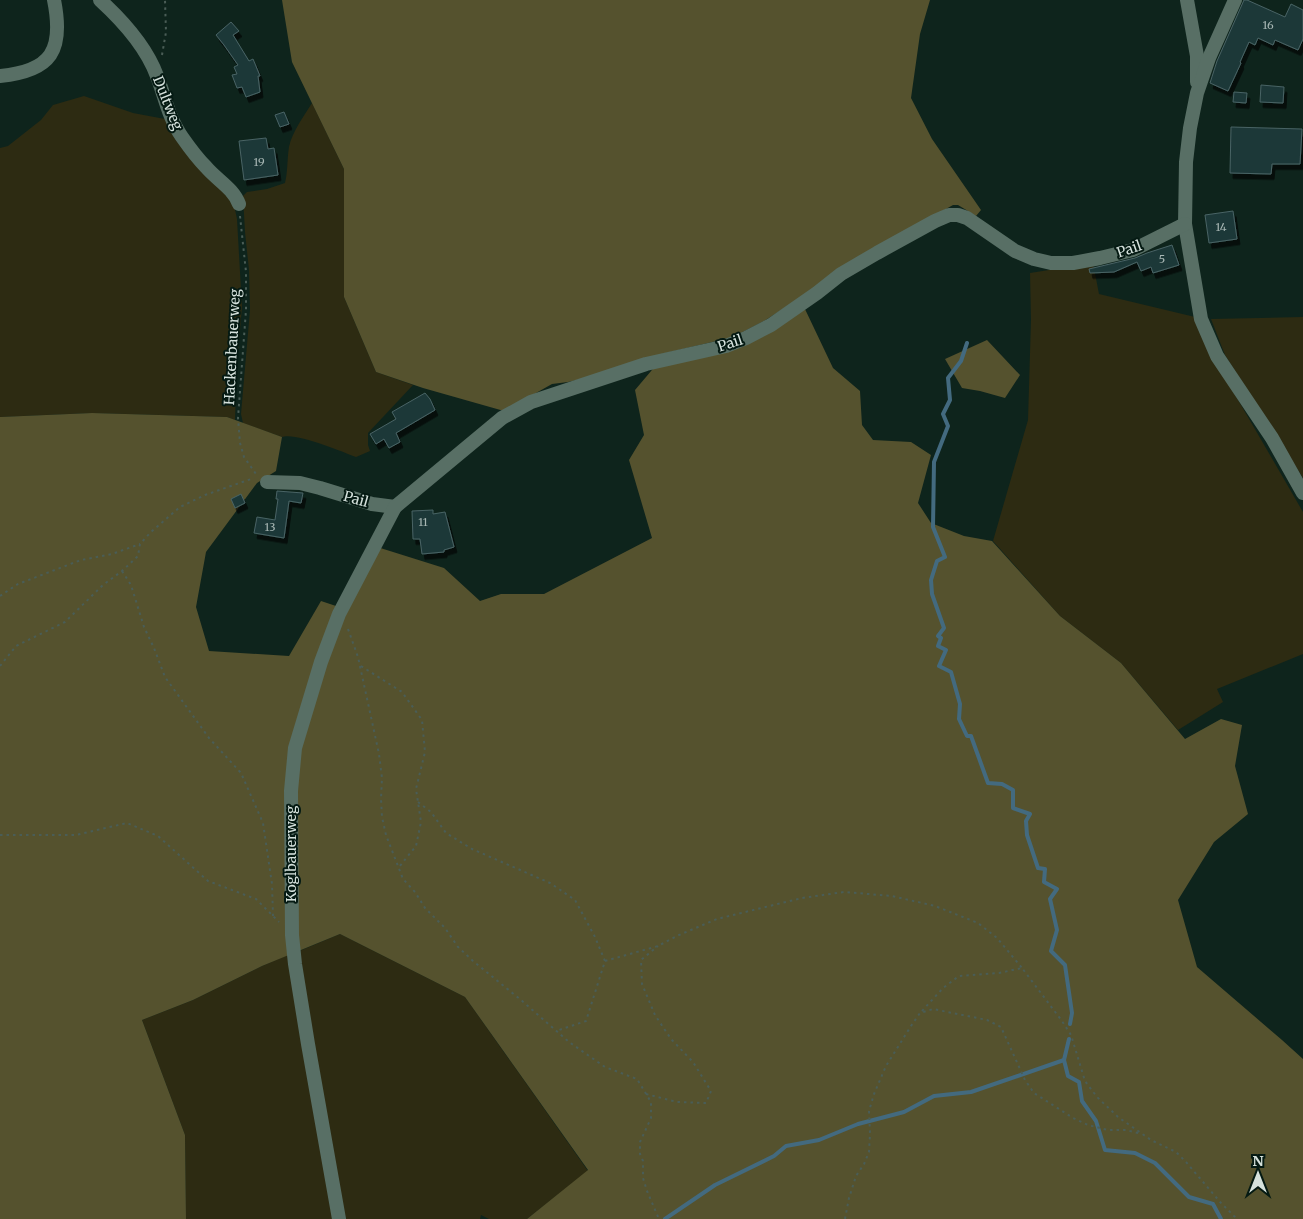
<svg xmlns="http://www.w3.org/2000/svg" width="1303" height="1219" font-family="Merriweather,serif">
<style>
.green{fill:#2d2b12}
.forest{fill:#55522e}
.lines{fill:none;stroke-linecap:round;stroke-linejoin:round}
.stream{stroke:#436a7f;stroke-width:4}
.building{fill:#1e3739;stroke:#496465;filter:url(#shadow)}
.path{stroke:#4a5d56;stroke-width:2;stroke-dasharray:2.5 4;stroke-linecap:butt}
.minor{stroke:#586f65;stroke-width:14}
.labels{text-anchor:middle;stroke-width:4;stroke-linejoin:round;paint-order:stroke}
.number-label{font-size:11px;fill:#a8b7b4}
.street-label{font-size:14px;fill:#d6e2dd;stroke:#051a13}
</style>
<defs>
<filter id="shadow"><feDropShadow dx="3" dy="5.5" stdDeviation="0" flood-color="#0009"/></filter>
</defs>
<rect width="100%" height="100%" fill="#0e241c"/>
<g class="green">
<path d="M84 96 133 113 165 119 233 200 237 219 242 307 237 364 235 420 227 417 92 413 0 417V148L8 146 41 120 53 105Z"/>
<path d="M312 103 344 169V297L376 372 413 385 368 433V445L370 451 356 457C341 451 295 432 282 437L243 423 241 414 250 310 249 270 245 232 243 196 247 192 267 189 285 183C288 171 287 159 289 147 292 132 304 116 312 103Z"/>
<path d="M1093 263 1099 294 1195 317 1216 362 1303 512V654L1217 689 1223 702 1178 730 1121 663 1060 616 993 541 1028 420 1031 320 1030 273Z"/>
<path d="M1303 317V478L1225 355 1211 319Z"/>
<path d="M340 934 465 997 588 1171 527 1219H489L481 1215 480 1219H343L297 952Z"/>
<path d="M290 954 336 1219H186L185 1135 142 1020 193 1000 262 966Z"/>
</g>
<g class="forest">
<path d="M282 0H930L920 34 911 98 932 139 981 210 976 216 958 205H953L891 240 764 321 733 337 662 354 590 377 568 382 552 384 504 411 423 388 376 372 344 297V169L292 62Z"/>
<path d="M804 307 833 368 860 391 862 425 873 440 911 442 931 455 918 503 931 523 964 536 992 541 1060 616 1121 663 1185 739 1221 719 1242 725 1235 766 1248 814 1214 842 1178 900 1197 967 1282 1040 1303 1059V1219H527L588 1170 465 997 340 934 262 966 193 1000 142 1020 185 1135 186 1219H0V417L92 413 227 417 282 437 276 471 257 483 206 552 196 607 209 651 289 656 321 601 345 609 374 546 444 568 480 601 501 594H544L652 538 629 460 644 435 635 390 657 364 738 347Z"/>
<path d="M987 340 1020 375 1005 398 980 391 962 388 945 359Z"/>
</g>
<g class="lines">
<g class="stream">
<path d="M967 343 961 361 948 378 950 400 943 414 948 426 934 462 933 527 945 557 937 561 931 580 932 594 944 628 938 636 941 638 938 646 946 650 939 666 951 672 960 704 959 719 967 736H971L988 783 1002 784 1013 790V808L1030 814 1026 821 1027 835 1038 868 1045 869 1044 882 1057 889 1050 899 1057 930 1051 951 1065 965 1072 1013 1070 1024"/>
<path d="M1069 1039 1064 1060 1068 1076 1079 1082 1082 1101 1096 1121 1105 1150 1135 1153 1155 1163 1189 1197 1213 1204 1221 1219"/>
<path d="M665 1219 715 1185 774 1156 786 1146 819 1140 858 1124 904 1112 934 1096 971 1092 1064 1060"/>
</g>
</g>
<g class="building">
<path d="M1244 0H1247L1285 17 1291 4 1303 10V39L1298 50 1275 40 1273 45 1258 38 1255 45 1249 42 1240 62 1241 63 1228 91 1210 83 1217 61Z"/>
<path d="M231 22 239 31 233 35 249 61 253 59 260 76H258L260 92 246 97 242 87 237 88 232 75 237 74 234 67 238 65 224 45 216 35Z"/>
<path d="M1261 85 1284 87 1283 103 1260 102Z"/>
<path d="M1234 92 1247 93 1246 103 1233 102Z"/>
<path d="M284 112 289 124 280 127 275 115Z"/>
<path d="M1231 127 1302 129 1300 164H1272L1271 174 1230 173Z"/>
<path d="M266 138 268 149 274 148 278 175 244 180 239 141Z"/>
<path d="M1233 211 1237 239 1209 243 1205 215Z"/>
<path d="M1172 245 1179 265 1153 273 1151 267 1141 271 1137 262 1114 272 1090 273 1089 269 1135 258 1147 253Z"/>
<path d="M425 393 430 399 435 410 396 433 400 442 389 448 384 439 376 444 370 434 396 419 392 412Z"/>
<path d="M277 491 303 493 301 503 289 501 284 538 254 533 257 517 275 520 278 499H276Z"/>
<path d="M241 494 245 503 235 508 231 499Z"/>
<path d="M433 510V514L445 512 454 547 444 550V552L422 554 420 539H413L412 511Z"/>
</g>
<g class="lines">
<g class="path">
<path d="M162 55 166 32 165 0"/>
<path d="M240 216 246 272V310L238 418 240 443 244 457 256 474"/>
<path d="M122 571 131 585 144 627 154 648 165 677 209 738 241 773 263 823 272 884 273 916"/>
<path d="M0 596 18 584 81 560 112 554 140 544"/>
<path d="M348 629 358 657 379 754 382 778 381 799 382 817 386 835 403 879 415 892 425 908 445 928 458 947 473 961 521 1000 569 1042 605 1067 637 1079 651 1102V1118L640 1142V1154L643 1161V1178L647 1191 659 1219"/>
<path d="M0 666 16 646 65 622 103 585 122 571 138 556 140 544 151 532 180 507 205 495 254 478"/>
<path d="M361 666 402 692 422 720 425 752 416 789 421 822 416 846 399 867"/>
<path d="M418 802 431 812 446 833 472 849 550 883 575 900 595 937 605 961 586 1021 556 1031"/>
<path d="M0 835H76L127 823 158 836 208 881 256 899 279 922"/>
<path d="M605 961 658 946 679 935 717 919 802 898 844 892 892 896 935 906 978 923 997 938 1022 968"/>
<path d="M922 1011 943 988 959 976 999 973 1022 968 1062 1021 1071 1035 1085 1081 1097 1097 1118 1117 1151 1140 1176 1152 1186 1162 1221 1203 1234 1216 1238 1219"/>
<path d="M646 1094 677 1102 706 1103 711 1091 693 1062 671 1039 655 1015 642 984 641 960 658 946"/>
<path d="M845 1219 849 1198 856 1176 864 1164 869 1152 870 1134 869 1111 874 1094 886 1066 911 1026 920 1013 933 1009 987 1020 1001 1027 1025 1080 1034 1093 1073 1118 1088 1125 1108 1130H1126L1142 1134"/>
</g>
<g class="minor">
<path d="M100 0C123 21 146 46 157 76 165 97 169 119 182 137 189 147 197 158 206 167 217 180 233 188 239 204"/>
<path d="M1187 0 1197 56V82"/>
<path d="M1235 0 1209 58 1197 93 1190 128 1186 162 1185 224 1201 319 1217 356 1272 438 1303 493"/>
<path d="M0 76C52 71 64 50 54 0"/>
<path d="M267 482 300 483 320 488 372 504 395 507"/>
<path d="M339 1219 308 1044 295 964 292 935 291 791 295 748 321 662 339 614 395 507 502 418 531 402 646 364 726 346 746 338 771 325 817 293 841 274 877 253 935 221 949 215H958L967 218 1015 251 1034 259 1051 263H1073L1100 258 1133 250 1185 224"/>
</g>
</g>
<g class="labels">
<g class="number-label">
<text x="1268" y="29">16</text>
<text x="259" y="166">19</text>
<text x="1221" y="231">14</text>
<text x="1162" y="263">5</text>
<text x="423" y="526">11</text>
<text x="270" y="531">13</text>
</g>
<g class="street-label">
<text transform="translate(168 103) rotate(68)" y="5">Dultweg</text>
<text transform="translate(1129 249) rotate(-19)" y="5">Pail</text>
<text transform="translate(730 343) rotate(-18)" y="5">Pail</text>
<text transform="translate(232 347) rotate(-87)" y="5">Hackenbauerweg</text>
<text transform="translate(356 499) rotate(16)" y="5">Pail</text>
<text transform="translate(291 854) rotate(-90)" y="5">Koglbauerweg</text>
</g>
</g>
<g transform="translate(1258 1174)" stroke="#051a13" stroke-width="4" paint-order="stroke">
<path d="M0-4L9 19L0 12L-9 19Z" fill="#d6e2dd"/>
<text y="-8" font-size="14" font-weight="bold" text-anchor="middle" fill="#d6e2dd">N</text>
</g>
</svg>
